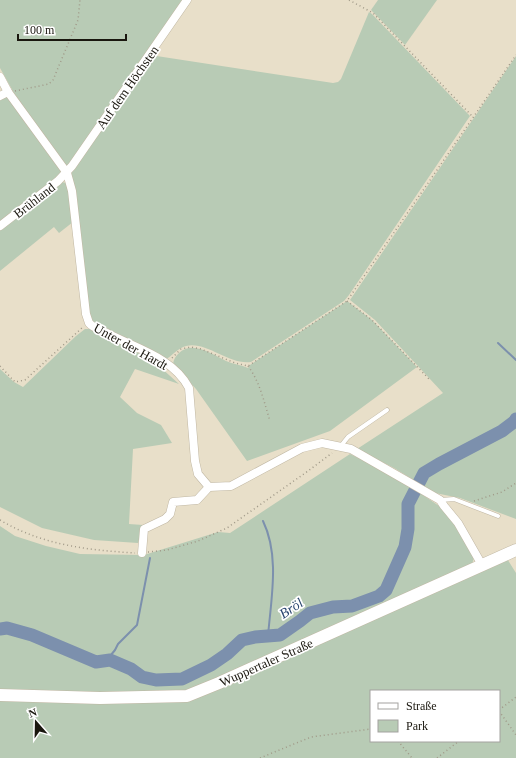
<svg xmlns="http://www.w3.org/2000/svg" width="516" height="758" font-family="'Times New Roman',serif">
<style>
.green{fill:#b8cbb5;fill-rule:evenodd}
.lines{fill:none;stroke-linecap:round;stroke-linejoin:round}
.stream{stroke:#7c90ad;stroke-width:2}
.river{stroke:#7c90ad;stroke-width:13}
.lane-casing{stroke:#c0b7a3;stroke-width:5}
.street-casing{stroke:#c0b7a3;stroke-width:9}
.secondary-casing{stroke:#c0b7a3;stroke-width:13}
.path{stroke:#a09988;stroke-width:1.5;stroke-dasharray:1 3;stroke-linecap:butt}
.lane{stroke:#fff;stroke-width:4}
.street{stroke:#fff;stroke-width:8}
.secondary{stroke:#fff;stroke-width:12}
.labels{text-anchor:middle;stroke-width:3.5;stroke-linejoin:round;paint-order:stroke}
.street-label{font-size:13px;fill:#19160e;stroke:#fff}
.water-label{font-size:14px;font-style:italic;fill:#28446e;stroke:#fff}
</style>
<rect width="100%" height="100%" fill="#e8dfc9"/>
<g class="green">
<path d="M0 0H185L71 165H63L14 93 0 68Z"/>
<path d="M378 0H437L405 45 371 10Z"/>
<path d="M369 12 372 14 470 116 349 295 344 301 251 362C228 365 207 341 186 346 178 348 172 356 165 360L93 323 90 316 74 196 71 176 72 171 150 55 333 83 338 82 341 79Z"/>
<path d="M516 56V519L460 498 435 493 394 468 357 449 443 393 375 320 350 300Z"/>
<path d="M7 96 61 169V173L0 224V99Z"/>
<path d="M62 182 66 183 68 186 73 222 59 233 54 227 0 271V228L59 184Z"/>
<path d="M347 301 372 320 417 367 330 431 247 461 196 389 173 364C174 359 175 357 179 353 193 340 213 355 226 361 233 364 241 365 248 368L250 365Z"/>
<path d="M85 329H90L146 357 159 366 179 384 135 369 120 397 137 413 161 425 172 443 133 449 129 524 143 525 138 543 94 540 42 528 0 507V369L14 382 23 387 76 336Z"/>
<path d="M350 454 373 465 414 489 445 510 456 525 474 558 472 564 188 691 168 693 0 691V526L15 536 46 546 80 554 144 555 218 532 230 533Z"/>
<path d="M506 557 516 573V758H0V698H40L86 704 188 701ZM371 691H499V741H371Z"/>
</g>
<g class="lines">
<g class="stream">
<path d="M498 343 516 360"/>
<path d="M263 521C280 556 271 599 268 636"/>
<path d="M106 661 115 650 118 644 137 625 150 558"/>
</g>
<path class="river" d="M0 629 7 628 32 635 96 662 110 660 131 669 142 677 156 680 182 679 211 665 227 654 242 640 255 637 280 635 300 621 310 613 333 607 352 606 379 596 386 590 405 547 408 529V504L424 473 439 464 502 431 515 421 516 419"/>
<g class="lane-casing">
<g id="lane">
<path d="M340 447 348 437 387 410"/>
<path d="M441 500 454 499 498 516"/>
</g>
</g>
<g class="street-casing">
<g id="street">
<path d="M0 77 8 92 67 173 72 191 86 314C87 317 88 320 89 323 92 327 100 330 105 332 134 348 173 357 189 388L195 461 198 474 209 487 231 486 302 448 322 443 351 449 440 500 444 506 458 523 482 565"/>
<path d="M0 96 8 92"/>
<path d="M0 226 58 181 72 166 187 0"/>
<path d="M142 553 144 529 165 519 170 514 173 502 197 500 209 487"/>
</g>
</g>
<g class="secondary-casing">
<path id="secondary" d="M0 695 100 698 187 696 219 683 516 550"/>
</g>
<g class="path">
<path d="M349 0 373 13 473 117"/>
<path d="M15 91 49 84 53 80 78 20 80 0"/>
<path d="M347 301 372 320 429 379"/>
<path d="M172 358 181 349 191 347 201 349 235 363 248 366 347 301 516 55"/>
<path d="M0 366 15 382 25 380 83 327"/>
<path d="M248 366C260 382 264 402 270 421"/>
<path d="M474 501 502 492 516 483"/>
<path d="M0 520C42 545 87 550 135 553"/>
<path d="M148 552 167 550 198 541 227 528 308 471 332 453"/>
<path d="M499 710 516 697"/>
<path d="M499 711 516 735"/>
<path d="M398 741 412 758"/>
<path d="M260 758 311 737 371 729"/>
<path d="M437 758 459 741"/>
</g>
<use href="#lane" class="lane"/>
<use href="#street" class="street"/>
<use href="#secondary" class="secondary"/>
</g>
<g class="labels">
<g class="street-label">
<text transform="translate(127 87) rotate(-55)" y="5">Auf dem Höchsten</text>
<text transform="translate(34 200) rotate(-38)" y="5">Brühland</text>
<text transform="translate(131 346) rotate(29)" y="5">Unter der Hardt</text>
<text transform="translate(266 662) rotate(-24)" y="5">Wuppertaler Straße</text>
</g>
<g class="water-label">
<text transform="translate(291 608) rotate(-33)" y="5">Bröl</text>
</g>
</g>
<rect x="370" y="690" width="130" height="52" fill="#ffffff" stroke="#a3a29f"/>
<rect x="378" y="703" width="20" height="6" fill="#ffffff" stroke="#a3a29f"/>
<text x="406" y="710" font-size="12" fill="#19160e">Straße</text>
<rect x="378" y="720" width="20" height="12" fill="#b8cbb5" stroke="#a3a29f"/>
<text x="406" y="730" font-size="12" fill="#19160e">Park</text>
<g transform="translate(36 722) rotate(340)" stroke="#ffffff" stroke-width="3" paint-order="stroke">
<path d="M0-3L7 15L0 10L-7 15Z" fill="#19160e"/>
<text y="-6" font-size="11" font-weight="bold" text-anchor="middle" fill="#19160e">N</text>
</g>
<path d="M18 34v6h108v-6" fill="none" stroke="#19160e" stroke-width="2"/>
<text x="24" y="34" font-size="12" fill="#19160e" stroke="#ffffff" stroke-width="3" paint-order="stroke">100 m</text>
</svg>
